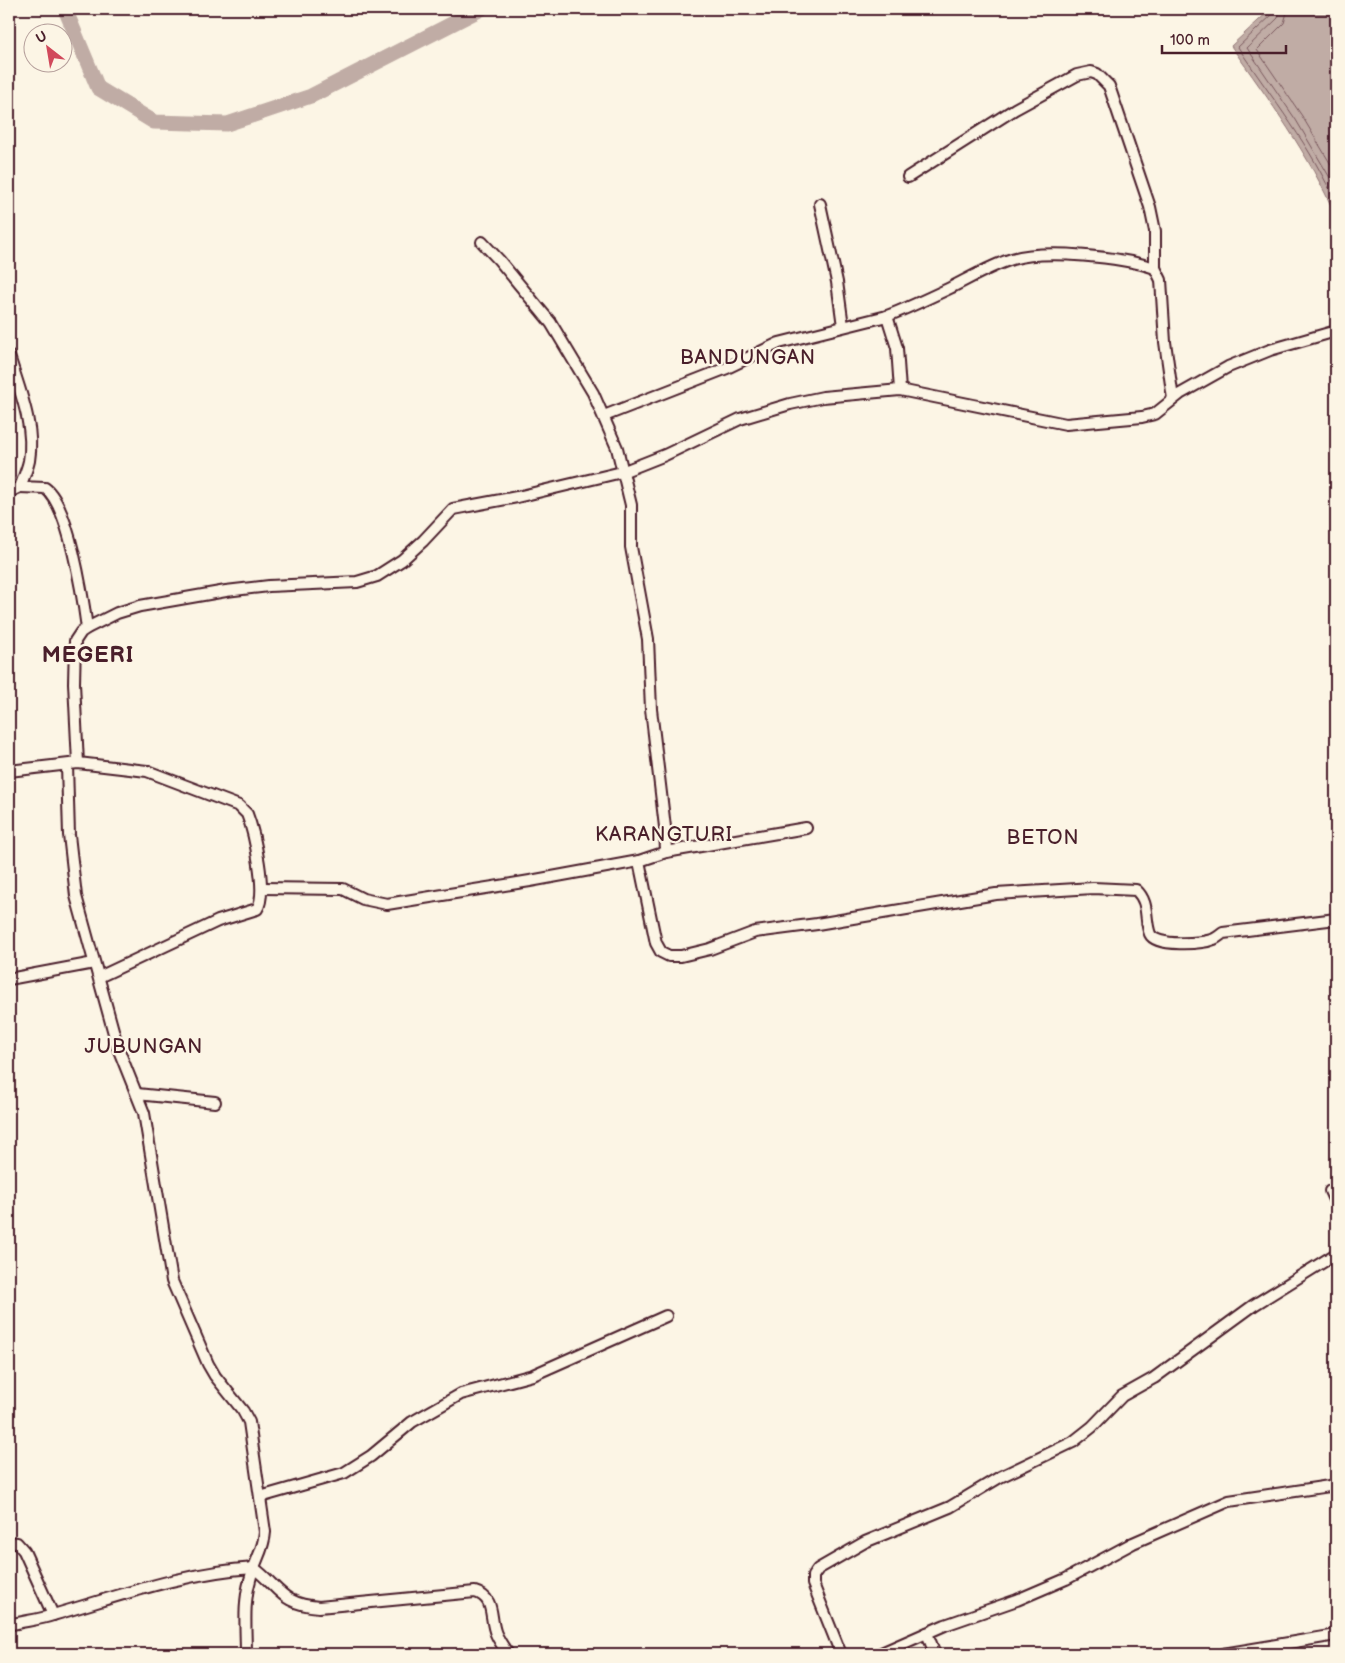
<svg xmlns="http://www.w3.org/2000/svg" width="1345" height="1663" font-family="'Balsamiq Sans',sans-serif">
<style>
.water{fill:#c0aca5;stroke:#917474}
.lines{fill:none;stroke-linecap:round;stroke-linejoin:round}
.shore{stroke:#79575c;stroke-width:1}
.river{stroke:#c0aca5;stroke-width:15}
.minor-casing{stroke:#4a1f2b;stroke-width:14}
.minor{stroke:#fcf5e5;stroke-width:10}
.labels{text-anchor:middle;stroke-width:4.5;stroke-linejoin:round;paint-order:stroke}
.quarter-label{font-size:20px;letter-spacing:1px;fill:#4a1f2b;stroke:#fcf5e5}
.district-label{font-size:22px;font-weight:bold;letter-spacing:1px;fill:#4a1f2b;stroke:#fcf5e5}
</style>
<rect width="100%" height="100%" fill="#fcf5e5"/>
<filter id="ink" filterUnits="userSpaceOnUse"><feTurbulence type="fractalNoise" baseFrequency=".02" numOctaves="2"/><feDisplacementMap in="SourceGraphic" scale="10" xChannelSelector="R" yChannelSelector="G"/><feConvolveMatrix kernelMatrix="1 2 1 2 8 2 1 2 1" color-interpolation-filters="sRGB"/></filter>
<g filter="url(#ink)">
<path class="water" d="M1271 9H1336V217C1310 155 1269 100 1231 46Z"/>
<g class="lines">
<g class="shore">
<path d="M1274 9 1273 14 1238 47C1272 99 1312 147 1336 204"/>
<path d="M1280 9 1278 18 1247 48 1296 120 1336 188"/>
<path d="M1288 9 1284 23 1257 50 1302 116 1336 173"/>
</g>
<path class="river" d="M65 9 98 88 154 122 227 124 311 96 481 9"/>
<g class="minor-casing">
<g id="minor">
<path d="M908 177 1015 109 1077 75 1091 72 1097 74 1109 86 1150 207 1155 231V268"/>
<path d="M820 204 837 282 843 326"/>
<path d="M887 316C908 308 929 298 950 288 970 278 990 266 1012 259 1046 249 1121 257 1155 268L1161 280 1165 342 1173 399"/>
<path d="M9 356C19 389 35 426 29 461 27 470 23 479 20 487L9 492"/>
<path d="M604 416 727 368 779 343 887 316 897 348 900 390"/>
<path d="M20 487 45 488C69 505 83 598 87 628"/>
<path d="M78 763 74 683 75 641 81 632 87 628 117 613 140 606 226 591 269 586 357 582 377 576 402 560 423 541 453 509 517 497 622 472 665 455 740 419 790 404 823 397 900 390 1066 424 1142 417 1155 414 1180 394 1228 367 1270 350 1336 331"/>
<path d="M67 765 69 835 76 896 118 1048 144 1113 172 1281 208 1364 215 1376 243 1411 249 1422 265 1532C264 1550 254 1562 250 1580 243 1604 246 1629 246 1654"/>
<path d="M9 771 78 763 147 771 239 806 247 814C254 832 268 894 257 909L218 921 99 977"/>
<path d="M666 852 806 828"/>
<path d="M639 861 656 943 661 952 669 956H681L710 949 755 932 817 924 996 894 1093 888 1136 890C1150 903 1144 919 1150 934 1156 947 1202 944 1214 939 1217 938 1220 935 1223 933L1336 919"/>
<path d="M262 888 343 889 363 899 387 904 530 881 639 861 666 852 665 827 651 709 648 639 631 547V505L617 448 593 393 551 323 499 260 482 242"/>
<path d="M9 979 94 963"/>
<path d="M137 1094 215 1102"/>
<path d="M1330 1191 1336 1204"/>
<path d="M260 1497 344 1473 371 1456 412 1422 461 1394 533 1375 666 1316"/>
<path d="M9 1542 17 1543 24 1551 53 1615"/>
<path d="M9 1625C23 1621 39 1620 53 1615 119 1596 185 1572 254 1568 281 1589 281 1604 319 1607L475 1592C496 1598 489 1618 496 1634 499 1641 504 1648 508 1654"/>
<path d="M927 1633 935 1654"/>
<path d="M841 1654 813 1584V1576L818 1569 865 1542 950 1507 1000 1477 1073 1442 1092 1427 1122 1396 1154 1378 1254 1305 1336 1254"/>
<path d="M879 1654 945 1625 1017 1600 1066 1579 1133 1543 1229 1501 1336 1485"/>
<path d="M1223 1654 1336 1635"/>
</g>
</g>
<use href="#minor" class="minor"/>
</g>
</g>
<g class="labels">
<g class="quarter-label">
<text x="748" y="364">BANDUNGAN</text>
<text x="664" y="841">KARANGTURI</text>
<text x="1043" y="844">BETON</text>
<text x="144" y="1053">JUBUNGAN</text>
</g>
<g class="district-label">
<text x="88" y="662">MEGERI</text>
</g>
</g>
<rect width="1345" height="1663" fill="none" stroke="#fcf5e5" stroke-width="30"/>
<rect x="15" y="15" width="1315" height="1633" fill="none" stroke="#4a1f2b" stroke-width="2" filter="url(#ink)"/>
<g transform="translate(48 48) rotate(329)"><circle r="24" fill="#fcf5e5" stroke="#b59f9b"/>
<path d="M0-4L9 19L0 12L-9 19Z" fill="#d1495b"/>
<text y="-8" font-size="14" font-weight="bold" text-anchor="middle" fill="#4a1f2b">U</text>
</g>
<path d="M1162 45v8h124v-8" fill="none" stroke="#4a1f2b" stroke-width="2.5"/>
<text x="1170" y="45" font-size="15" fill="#4a1f2b" stroke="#fcf5e5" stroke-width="4" paint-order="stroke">100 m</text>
</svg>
